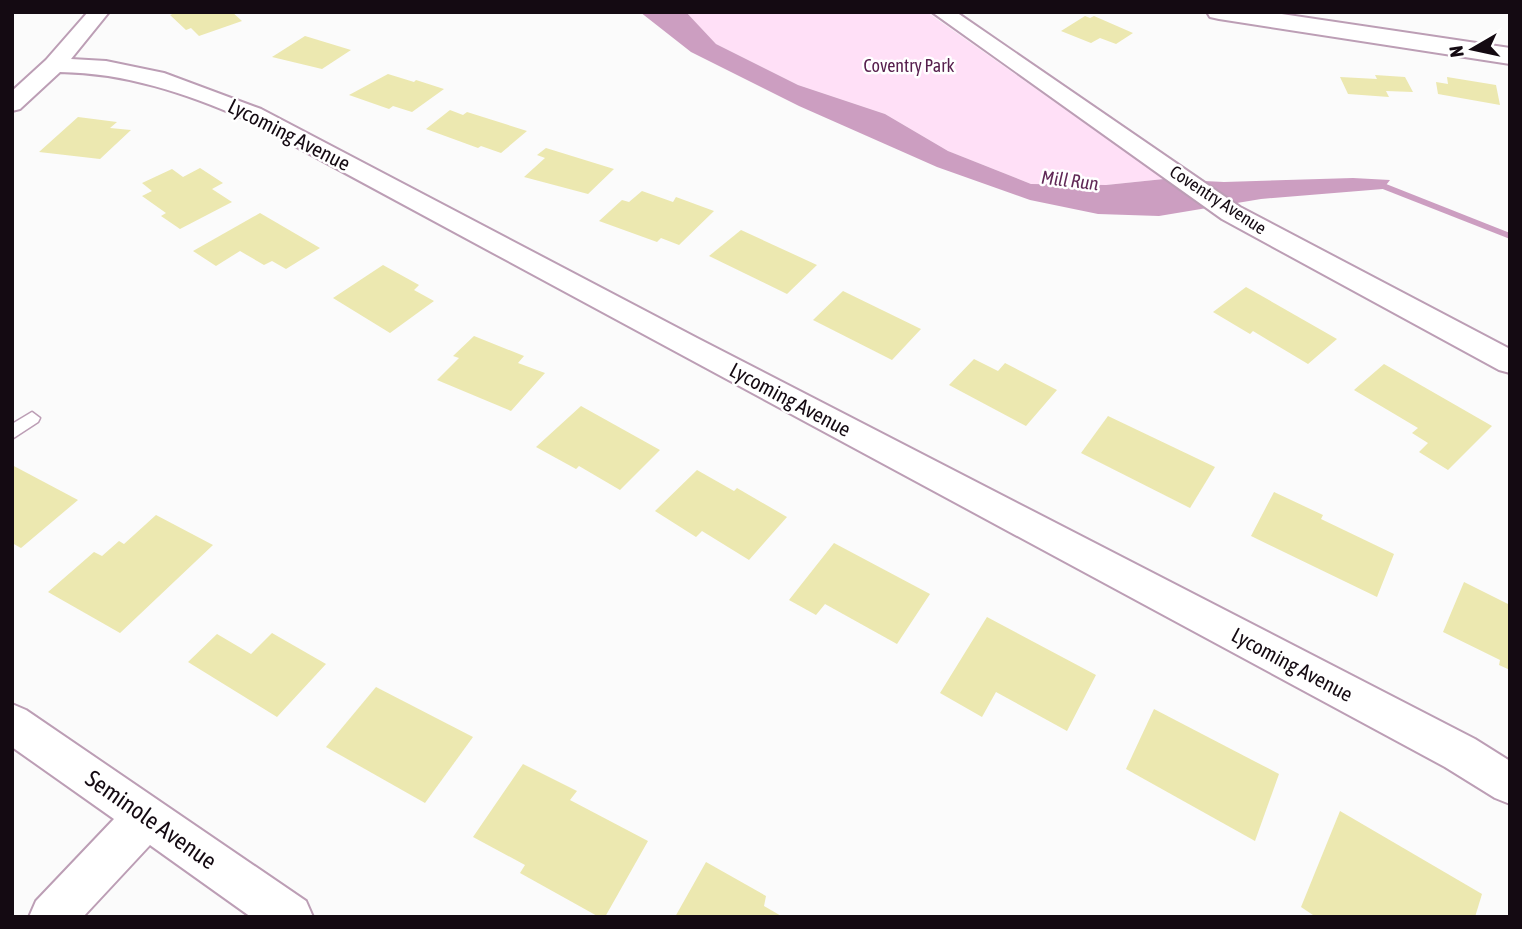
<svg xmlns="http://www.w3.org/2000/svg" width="1522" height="929" font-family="'Asap Condensed',sans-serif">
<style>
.green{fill:#ffe0f7}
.water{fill:#cc9ec1}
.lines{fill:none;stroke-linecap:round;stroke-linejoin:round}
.stream{fill:#cc9ec1;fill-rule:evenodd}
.building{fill:#ece8b0}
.service-casing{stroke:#bc9eb5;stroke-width:3}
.minor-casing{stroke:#bc9eb5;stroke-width:4}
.tertiary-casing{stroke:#bc9eb5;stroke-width:4}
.service{fill:#fff;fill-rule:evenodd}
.minor{fill:#fff;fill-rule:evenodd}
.tertiary{fill:#fff;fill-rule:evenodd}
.labels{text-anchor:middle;stroke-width:5;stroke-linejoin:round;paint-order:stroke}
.far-park-label{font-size:18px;fill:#57204e;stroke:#fff}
.far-street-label{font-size:18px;fill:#140a12;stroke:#fff}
.far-water-label{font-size:19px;font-style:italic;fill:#602856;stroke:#fff}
.street-label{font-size:21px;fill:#140a12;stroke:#fff}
.near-street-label{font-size:24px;fill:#140a12;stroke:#fff}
</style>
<rect width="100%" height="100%" fill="#fbfbfb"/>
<path class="green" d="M686 12H927L1164 179 1106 185 1031 184 948 151 885 114 798 85 716 44Z"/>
<path class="water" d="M640 12H686L716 44 798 85 885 114 948 151 1031 184 1106 185 1164 179 1224 182 1353 178 1390 180 1383 189 1261 199 1159 216 1098 214 1030 200 937 167 799 106 691 52Z"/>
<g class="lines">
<path class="stream" d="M1370 180H1376L1510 233V239L1370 184Z"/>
</g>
<g class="building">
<path d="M177 12H232L242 21 199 36 191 28 186 30 170 15Z"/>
<path d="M1085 16 1090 18 1094 16 1133 33 1116 44 1100 38 1091 43 1061 31Z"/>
<path d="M305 36 351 50 322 69 272 57Z"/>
<path d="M388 74 414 82 416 80 444 89 412 112 393 106 389 109 349 95Z"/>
<path d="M1375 75 1405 77 1413 92 1386 91 1389 97 1348 94 1340 77 1377 79Z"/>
<path d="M1447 77 1496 85 1500 105 1438 94 1436 82 1448 84Z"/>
<path d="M450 110 463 115 467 112 527 131 501 153 481 146 478 148 426 129Z"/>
<path d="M78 117 117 122 110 128 131 130 100 159 39 152Z"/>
<path d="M546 148 614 169 588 194 524 177 545 158 537 155Z"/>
<path d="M200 168 223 183 212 189 232 202 180 229 161 216 166 213 142 196 152 191 142 183 172 169 183 177Z"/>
<path d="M642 191 673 202 676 197 714 211 679 245 661 238 657 242 599 221 622 200 629 202Z"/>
<path d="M260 213 320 248 286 269 272 261 264 265 240 251 216 266 193 251Z"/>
<path d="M741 230 817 265 787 294 709 256Z"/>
<path d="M383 265 419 285 414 290 434 301 390 333 333 298Z"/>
<path d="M1246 287 1337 339 1308 364 1253 331 1250 334 1213 312Z"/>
<path d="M843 291 921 329 892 360 813 320Z"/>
<path d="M474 336 524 356 518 363 545 373 511 411 437 380 459 358 453 356Z"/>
<path d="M974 359 998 371 1005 363 1057 390 1026 426 949 385Z"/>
<path d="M1384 364 1492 426 1448 470 1419 452 1428 443 1412 433 1418 428 1354 390Z"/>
<path d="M581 406 660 450 620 490 579 466 576 469 536 447Z"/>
<path d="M1108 416 1215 467 1190 508 1081 453Z"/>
<path d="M12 465 78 500 21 548 12 543Z"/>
<path d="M697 470 734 491 737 488 787 517 749 560 702 531 696 537 655 511Z"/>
<path d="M1274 492 1323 515 1321 519 1394 554 1377 597 1251 536Z"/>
<path d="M156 515 213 545 120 633 48 592 94 552 102 556 119 541 124 544Z"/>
<path d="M834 543 930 594 897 644 825 604 816 615 789 600Z"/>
<path d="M1464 582 1510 605V670L1499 665 1500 660 1443 632Z"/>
<path d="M987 617 1096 675 1067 731 996 692 982 717 940 693Z"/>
<path d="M272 633 326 664 277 717 188 662 217 634 251 654Z"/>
<path d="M376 687 473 737 425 803 326 747Z"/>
<path d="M1154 709 1279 774 1255 841 1126 769Z"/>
<path d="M523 764 577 791 570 800 648 841 605 917H599L520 873 525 865 473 837Z"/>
<path d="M1340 811 1482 894 1475 917H1316L1301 907Z"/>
<path d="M706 862 766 896 764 906 783 917H675Z"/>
</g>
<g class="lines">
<g class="service-casing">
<path id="service" d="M32 412 40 418 38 422 12 439V424Z"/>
</g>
<g class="minor-casing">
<g id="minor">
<path d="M88 12H109L71 59 106 61 164 73 261 109 697 338 1475 739 1510 761V804L1495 798 1445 767 245 119C185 93 126 73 60 72L20 109 12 111V91L46 60Z"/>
<path d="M932 12H956L1240 207 1510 349V373L1499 370 1222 219Z"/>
<path d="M12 704 26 710 306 901 313 917H251L150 845 83 917H29L36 901 114 819 12 747Z"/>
</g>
</g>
<g class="tertiary-casing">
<path id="tertiary" d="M1207 12H1269L1510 48V64L1219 19 1210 17Z"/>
</g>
<use href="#service" class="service"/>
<use href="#minor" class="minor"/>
<use href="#tertiary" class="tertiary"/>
</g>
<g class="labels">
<g class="far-park-label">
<text x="909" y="72">Coventry Park</text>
</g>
<g class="far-street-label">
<text transform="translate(1218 200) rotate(33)" y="6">Coventry Avenue</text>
</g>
<g class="far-water-label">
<text transform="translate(1070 180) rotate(7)" y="7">Mill Run</text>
</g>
<g class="street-label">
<text transform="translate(289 135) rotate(27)" y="7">Lycoming Avenue</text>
<text transform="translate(790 400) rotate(28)" y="7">Lycoming Avenue</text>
<text transform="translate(1292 665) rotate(28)" y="7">Lycoming Avenue</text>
</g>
<g class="near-street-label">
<text transform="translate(151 820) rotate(35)" y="8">Seminole Avenue</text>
</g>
</g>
<rect width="1522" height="929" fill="none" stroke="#140a12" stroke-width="28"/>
<g transform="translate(1473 49) rotate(261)" stroke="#ffffff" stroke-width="5" paint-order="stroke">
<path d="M0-5L12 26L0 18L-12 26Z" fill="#140a12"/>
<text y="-10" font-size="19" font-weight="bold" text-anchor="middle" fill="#140a12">N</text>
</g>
</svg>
